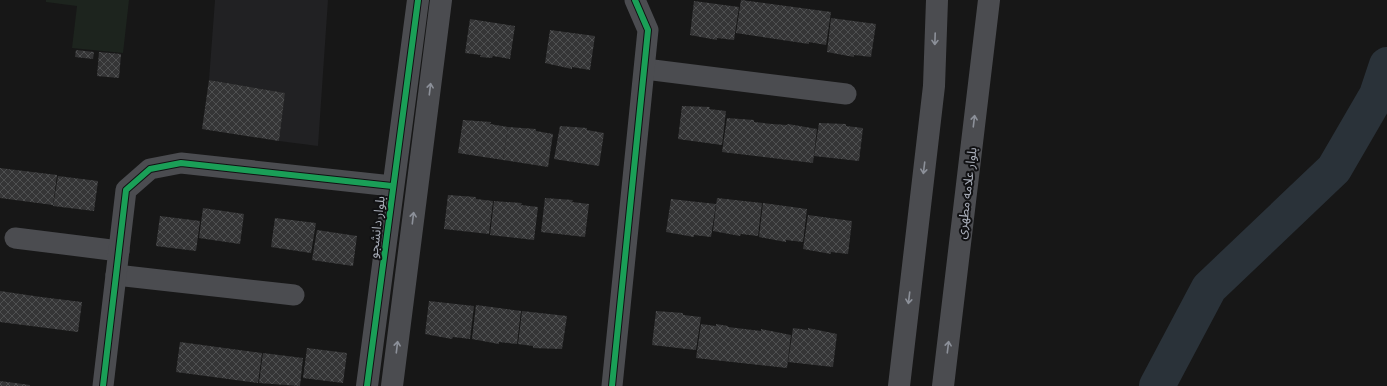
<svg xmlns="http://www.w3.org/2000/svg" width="1387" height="386" font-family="'Roboto Condensed','Noto Sans Arabic',sans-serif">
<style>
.built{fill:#212123}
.park{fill:#1d241e}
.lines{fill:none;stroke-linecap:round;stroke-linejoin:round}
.river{stroke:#2a3239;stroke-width:36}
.building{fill:url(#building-cross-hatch)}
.minor{stroke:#4b4c50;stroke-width:21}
.tertiary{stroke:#4b4c50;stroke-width:22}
.cycleway-casing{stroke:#111113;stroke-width:8}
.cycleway{stroke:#1a9f57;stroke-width:6}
.oneway{stroke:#8c9099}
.labels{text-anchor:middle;stroke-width:4;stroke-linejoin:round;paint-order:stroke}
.street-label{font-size:13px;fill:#a8adb8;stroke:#111113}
</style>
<defs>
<pattern id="building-cross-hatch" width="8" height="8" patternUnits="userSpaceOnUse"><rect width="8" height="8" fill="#353536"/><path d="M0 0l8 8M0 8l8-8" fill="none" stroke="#4f5051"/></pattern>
</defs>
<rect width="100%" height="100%" fill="#171717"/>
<path class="built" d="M215 0H328L318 146 279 141 285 93 209 80Z"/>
<path class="park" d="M46 0H129L123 53 72 48 77 6 46 2Z"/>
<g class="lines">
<path class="river" d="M1157 386 1209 288 1334 169 1377 95 1387 65"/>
</g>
<g class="building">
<path d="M741 0 831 12 826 45 809 42V44L736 33Z"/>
<path d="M694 1 739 7 734 40 717 38V40L690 35Z"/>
<path d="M831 18 876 24 871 57 854 55V57L827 52Z"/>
<path d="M470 19 515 26 510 59 493 56 492 58 480 57 481 55 465 53Z"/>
<path d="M550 30 595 36 590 70 572 67V69L545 63Z"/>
<path d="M76 50 94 52 93 59 75 57Z"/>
<path d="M99 52 121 54 119 78 97 76Z"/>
<path d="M209 80 285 93 279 141 202 129Z"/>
<path d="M682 106 710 107 709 109 726 111 722 145 678 139Z"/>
<path d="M727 118 754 120V122L772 124 787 125 788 124 817 129 813 163 722 152Z"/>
<path d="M463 120 491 122 490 124 508 127 503 160 458 153Z"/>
<path d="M819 123 846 124V126L863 128 859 161 814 156Z"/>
<path d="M560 126 587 128V130L604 133 599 166 554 159Z"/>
<path d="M508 127 536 129V131L553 134 548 167 503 160Z"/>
<path d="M0 168 16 170 14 182 16 170 57 175 53 205 0 198Z"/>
<path d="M58 176 98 181 94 211 53 206Z"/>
<path d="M448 195 476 197V199L493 201 489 234 444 229Z"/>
<path d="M545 198 573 200 572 202 589 204 585 237 541 232Z"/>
<path d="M717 198 762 203 758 236 741 234 740 236 713 231Z"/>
<path d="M671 199 716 204 711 237 694 235V237L666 232Z"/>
<path d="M494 201 522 203 521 205 538 207 534 240 490 235Z"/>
<path d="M763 203 807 209 803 242 786 240V242L759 237Z"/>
<path d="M203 208 244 214 240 244 199 238Z"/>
<path d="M808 215 852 221 848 254 831 252V254L803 249Z"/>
<path d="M160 216 200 221 196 251 156 246Z"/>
<path d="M275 218 316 223 311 253 271 247Z"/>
<path d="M317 230 357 236 353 266 312 260Z"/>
<path d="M0 291 41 297 40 309 41 297 82 302 78 332 0 322Z"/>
<path d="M429 301 474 306 470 339 453 337 452 339 425 334Z"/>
<path d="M476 305 521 311 517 344 499 342V344L472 339Z"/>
<path d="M522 311 567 316 562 349 533 348V346L518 344Z"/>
<path d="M656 311 683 313V315L701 317 696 350 652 345Z"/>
<path d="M701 324 716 326V324L728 326V327L761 331V329L791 335 787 368 696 358Z"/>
<path d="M793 328 808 330V328L837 334 833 367 788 362Z"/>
<path d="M180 342 262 353 258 383 176 372Z"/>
<path d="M307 348 347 353 343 383 303 378Z"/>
<path d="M263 353 303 358 300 386 259 383Z"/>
<path d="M0 381 30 385V386H0Z"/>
</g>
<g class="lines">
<g class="minor">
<path d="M645 69 846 94"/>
<path d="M15 238 119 251"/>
<path d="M116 275 294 295"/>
<path d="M103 386 126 190 150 169 181 163 392 186"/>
<path d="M612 386 648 30 635 0"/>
</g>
<g class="tertiary">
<path d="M367 386 418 0"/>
<path d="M392 386 441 0"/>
<path d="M899 386 934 86 937 0"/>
<path d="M943 386 989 0"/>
</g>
<g class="cycleway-casing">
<g id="cycleway">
<path d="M103 386 126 190 150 169 181 163 392 186"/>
<path d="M367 386 418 0"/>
<path d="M612 386 648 30 635 0"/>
</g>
</g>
<use href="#cycleway" class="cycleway"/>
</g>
<defs><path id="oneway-shaft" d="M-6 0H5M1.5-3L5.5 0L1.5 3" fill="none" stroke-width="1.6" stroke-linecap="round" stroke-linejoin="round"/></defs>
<g class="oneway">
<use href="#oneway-shaft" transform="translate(935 39) rotate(92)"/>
<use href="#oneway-shaft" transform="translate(430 89) rotate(-83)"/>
<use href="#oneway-shaft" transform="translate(974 121) rotate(-83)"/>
<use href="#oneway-shaft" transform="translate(924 168) rotate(97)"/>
<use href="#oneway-shaft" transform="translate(413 218) rotate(-83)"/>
<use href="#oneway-shaft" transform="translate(909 298) rotate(97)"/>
<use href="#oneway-shaft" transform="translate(397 347) rotate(-83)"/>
<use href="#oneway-shaft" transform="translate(948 347) rotate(-83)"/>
</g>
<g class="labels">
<g class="street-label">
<text transform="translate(966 193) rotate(-83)" y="5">بلوار علامه مطهری</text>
<text transform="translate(376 227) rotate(-83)" y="5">بلوار دانشجو</text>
</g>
</g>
</svg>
